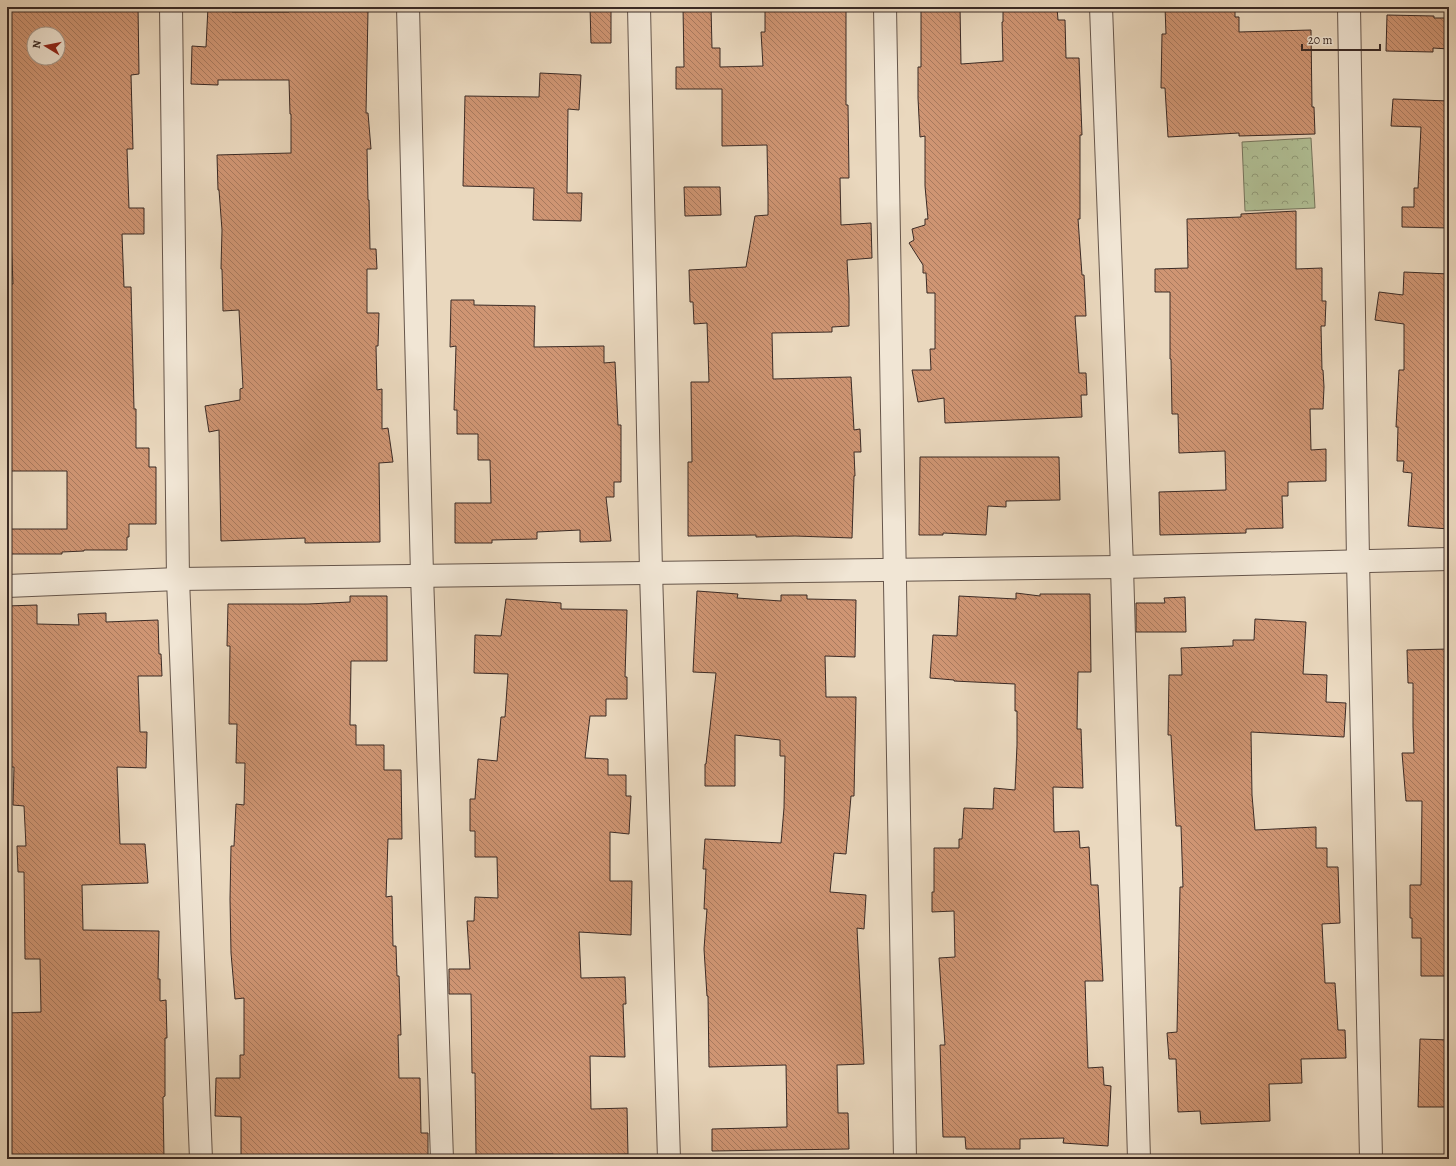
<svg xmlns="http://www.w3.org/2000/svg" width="1456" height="1166" font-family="Alegreya,serif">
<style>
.park{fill:url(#park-crowns);stroke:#76755e}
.building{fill:url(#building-back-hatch);stroke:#3a2a25;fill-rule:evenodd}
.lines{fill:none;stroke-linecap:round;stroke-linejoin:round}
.minor-casing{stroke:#66564b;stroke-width:24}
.minor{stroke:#f1e6d5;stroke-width:22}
</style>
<defs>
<pattern id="park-crowns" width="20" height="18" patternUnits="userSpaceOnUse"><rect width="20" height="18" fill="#b1c096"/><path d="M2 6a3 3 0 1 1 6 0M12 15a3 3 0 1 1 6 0" fill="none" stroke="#919c7a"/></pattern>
<pattern id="building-back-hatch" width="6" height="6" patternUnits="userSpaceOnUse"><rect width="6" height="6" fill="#cf9573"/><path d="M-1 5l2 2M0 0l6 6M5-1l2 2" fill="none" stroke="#a97a5e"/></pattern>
</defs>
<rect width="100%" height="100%" fill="#ead8be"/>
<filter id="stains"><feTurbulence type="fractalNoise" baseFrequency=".005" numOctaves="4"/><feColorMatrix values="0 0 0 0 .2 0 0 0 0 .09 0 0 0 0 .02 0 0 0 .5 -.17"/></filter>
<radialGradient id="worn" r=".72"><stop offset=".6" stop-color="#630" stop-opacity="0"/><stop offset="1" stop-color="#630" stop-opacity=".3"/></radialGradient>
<path class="park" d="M1311 138 1315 208 1245 211 1242 142Z"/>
<g class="building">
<path d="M29 7H138L139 74 131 75 133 149H127L129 208H144V234H122L124 287H131L134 409H136V448H149V467H156V524H129V537H127V550H84V551L62 552V554H7V529H67V471H7V284H13L11 236H7V8ZM34 34H58V58H34Z"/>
<path d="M208 7H232V12H289V7H348V11H368L366 113H368L371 149H367L368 200H369L370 249H376L377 269H367V313H379L378 346H376L377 390 382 389V429L388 428 393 462 379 463 380 542 305 543V538L221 541 219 430 209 432 205 406 240 400V389L243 388 239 310 223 311 222 269H221L222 230 219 190H218L217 155 291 153V114H290L289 80H218V85L191 84 192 46 206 47Z"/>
<path d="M590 7H611V43H591Z"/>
<path d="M683 7H711L712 48H720V67L763 66 761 32H765V7H846V105H848L849 178H840L841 225 871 223 872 258 847 260 849 298V326L832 327V332L772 333 773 379 851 377 854 430 860 429 861 452H854L855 476H854L852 538 795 536 756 537V535L688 536V462H692L691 382H709L707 323 694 324 693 302H690L689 270 746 267 755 216 768 215V195L767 145 722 146V89H676V67H684Z"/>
<path d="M921 7H960L961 64 1003 61 1002 22H1003V7H1057L1058 20H1065L1066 58H1079L1082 135H1080V219H1078L1082 275H1084L1086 316H1075L1079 373H1086L1087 395H1081L1082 417 945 423 944 398 918 402 912 370H931L930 349H935V293H927L926 273H923V265L909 243 914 240 912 229 925 225V219H928L925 186V136L920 137 918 98V67H921Z"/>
<path d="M1165 7H1235V17H1239V32L1311 30 1312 107H1314L1315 134 1239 136V133L1168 137 1165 88H1161L1162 34H1166Z"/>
<path d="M1387 15 1434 16V18H1449V49L1433 48V52L1386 51Z"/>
<path d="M540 73 581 75 579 110 568 109 567 193H582L581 221 533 220 534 188 463 186 465 96 539 97Z"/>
<path d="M1393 99 1449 101V228L1402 227V207H1414V188H1418L1421 127 1391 126Z"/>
<path d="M684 187H720L721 215 685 216Z"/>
<path d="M1296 211V269L1322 268V301H1326L1325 326H1321L1322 370H1323L1324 387 1323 409H1310L1311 450 1326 449V481L1288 482V496H1282L1283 528 1246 529V533L1160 535 1159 492 1226 490 1225 451 1179 453 1178 414H1172L1171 359H1170V292H1155V269L1188 268 1187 219 1241 217V214Z"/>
<path d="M1404 272 1449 274V529L1408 526 1412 473 1403 472 1404 461H1397L1398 427H1396L1399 370H1404V324L1375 320 1379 292 1403 295Z"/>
<path d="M451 300H474V305L535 306 534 347 604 346V363L615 362 618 425H621V482H614V497H606L611 541 580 542V530L537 532V539L492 540V543H455V503H491L490 460H478V434H457V410H454L456 346 450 347Z"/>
<path d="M920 457H1059L1060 500 1006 501V507L988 506 986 535 943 533V535H919Z"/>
<path d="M697 591 738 594 737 598 781 601V595H807V599L856 600 855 657 825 656 826 697H856L854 796H851L846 854 834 853 830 892 866 895 864 929 857 928 864 1064 837 1065 838 1113H848L849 1149 712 1151V1129L787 1127 786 1065 709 1067 708 996H707L704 949 707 909H704L706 869H703L705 839 781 843 784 808 785 756H780V740L735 735V786H705V764H706L716 673 693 672Z"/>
<path d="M1016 593 1040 596V594H1090L1091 672H1078L1077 729H1081L1083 788 1053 787 1054 832 1079 831 1080 848 1089 847 1091 885H1098L1103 981H1085L1088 1068 1103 1067 1104 1085 1111 1086 1108 1146 1063 1143 1064 1138 1020 1139V1149H966L965 1137H943L940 1045H945L939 958 955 957 954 911 932 912V892H934V848H959V839H962L964 808 993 809 994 788 1015 790 1017 745V711H1015V684L954 681V680L930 678 933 635 957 636 959 596 1016 599Z"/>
<path d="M350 596H387V661H351L350 725H356V745H384V770H401L402 839H388L386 897 392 896 393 946H396L397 976H399L401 1035H398L399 1078H420L421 1133H428V1156L331 1159H241V1117L215 1116 216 1078H240V1055H244V998L235 999 231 953 230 899 231 846H234L236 804 244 805 245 763H236L237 724H229L230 646H227L228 604H308L350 602Z"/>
<path d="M1185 597 1186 632H1136V603H1165L1164 598Z"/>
<path d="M506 599 561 603V609L627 610 625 677H627V699H606V716H590L585 758 608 759V775H626V796H631L629 834 610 832V881H632L631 935 579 932 581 978 625 977 626 1004H623L625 1057 590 1056 591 1109 627 1108 628 1154 553 1156V1154L476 1155 475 1073H472L471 994H449V969H470L467 921H474L475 897 498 898 497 857H475V831H470V799H475L478 759 497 761 501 717H505L508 674 474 673 475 635 501 636Z"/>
<path d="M37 605V624L79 625 78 614 106 613V622L158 620 159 654H161L162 676H138L140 732H147L146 768 117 767 120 844H145L148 883 82 885 83 930 159 931 158 979H160V1001L166 1000 167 1038H165V1096L163 1097 164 1159H83V1157L7 1159V1013L41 1012 40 959H25L24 872H18L17 846H26L24 806 13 805 14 767H7V606Z"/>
<path d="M1255 619 1306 622 1303 674 1327 675 1326 702 1346 703 1344 737 1251 732 1252 795 1255 830 1316 827V848H1327V867H1338L1340 923 1322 924 1325 983H1335L1338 1030H1345L1346 1058 1301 1059 1302 1083 1269 1084 1270 1121 1201 1124 1200 1111 1178 1112 1176 1059H1169L1167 1033 1177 1032 1180 887H1183L1181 826H1176L1171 735H1168L1169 675H1182L1181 648 1233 646V640H1254Z"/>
<path d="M1449 649V976H1421V938H1412V918H1410V885H1421L1422 801H1406L1402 753H1414L1413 727V683H1408L1407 650Z"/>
<path d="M1420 1039 1449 1040V1107H1418Z"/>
</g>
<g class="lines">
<g class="minor-casing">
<g id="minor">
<path d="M171 7 178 579 201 1159"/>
<path d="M408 7 422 575 442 1159"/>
<path d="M639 7 651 572 669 1159"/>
<path d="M885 7 905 1159"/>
<path d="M1101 7 1122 567 1139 1159"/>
<path d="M1349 7 1358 560 1371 1159"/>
<path d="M7 586 178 579 1122 567 1449 559"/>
</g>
</g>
<use href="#minor" class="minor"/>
</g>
<rect width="1456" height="1166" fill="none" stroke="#ead8be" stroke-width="24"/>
<rect x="8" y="8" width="1440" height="1150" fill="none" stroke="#3a2a25" stroke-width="2"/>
<rect x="12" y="12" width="1432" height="1142" fill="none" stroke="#3a2a25"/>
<g transform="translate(46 46) rotate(280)"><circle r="19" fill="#f1e6d5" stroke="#a89b8f"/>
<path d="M0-3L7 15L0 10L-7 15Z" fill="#8f2418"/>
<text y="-6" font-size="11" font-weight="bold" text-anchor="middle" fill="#3a2a25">N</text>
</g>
<path d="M1302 44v6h78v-6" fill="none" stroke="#3a2a25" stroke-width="2"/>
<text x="1308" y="44" font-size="12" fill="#3a2a25" stroke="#f1e6d5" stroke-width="3" paint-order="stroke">20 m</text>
<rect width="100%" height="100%" filter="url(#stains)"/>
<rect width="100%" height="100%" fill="url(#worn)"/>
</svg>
